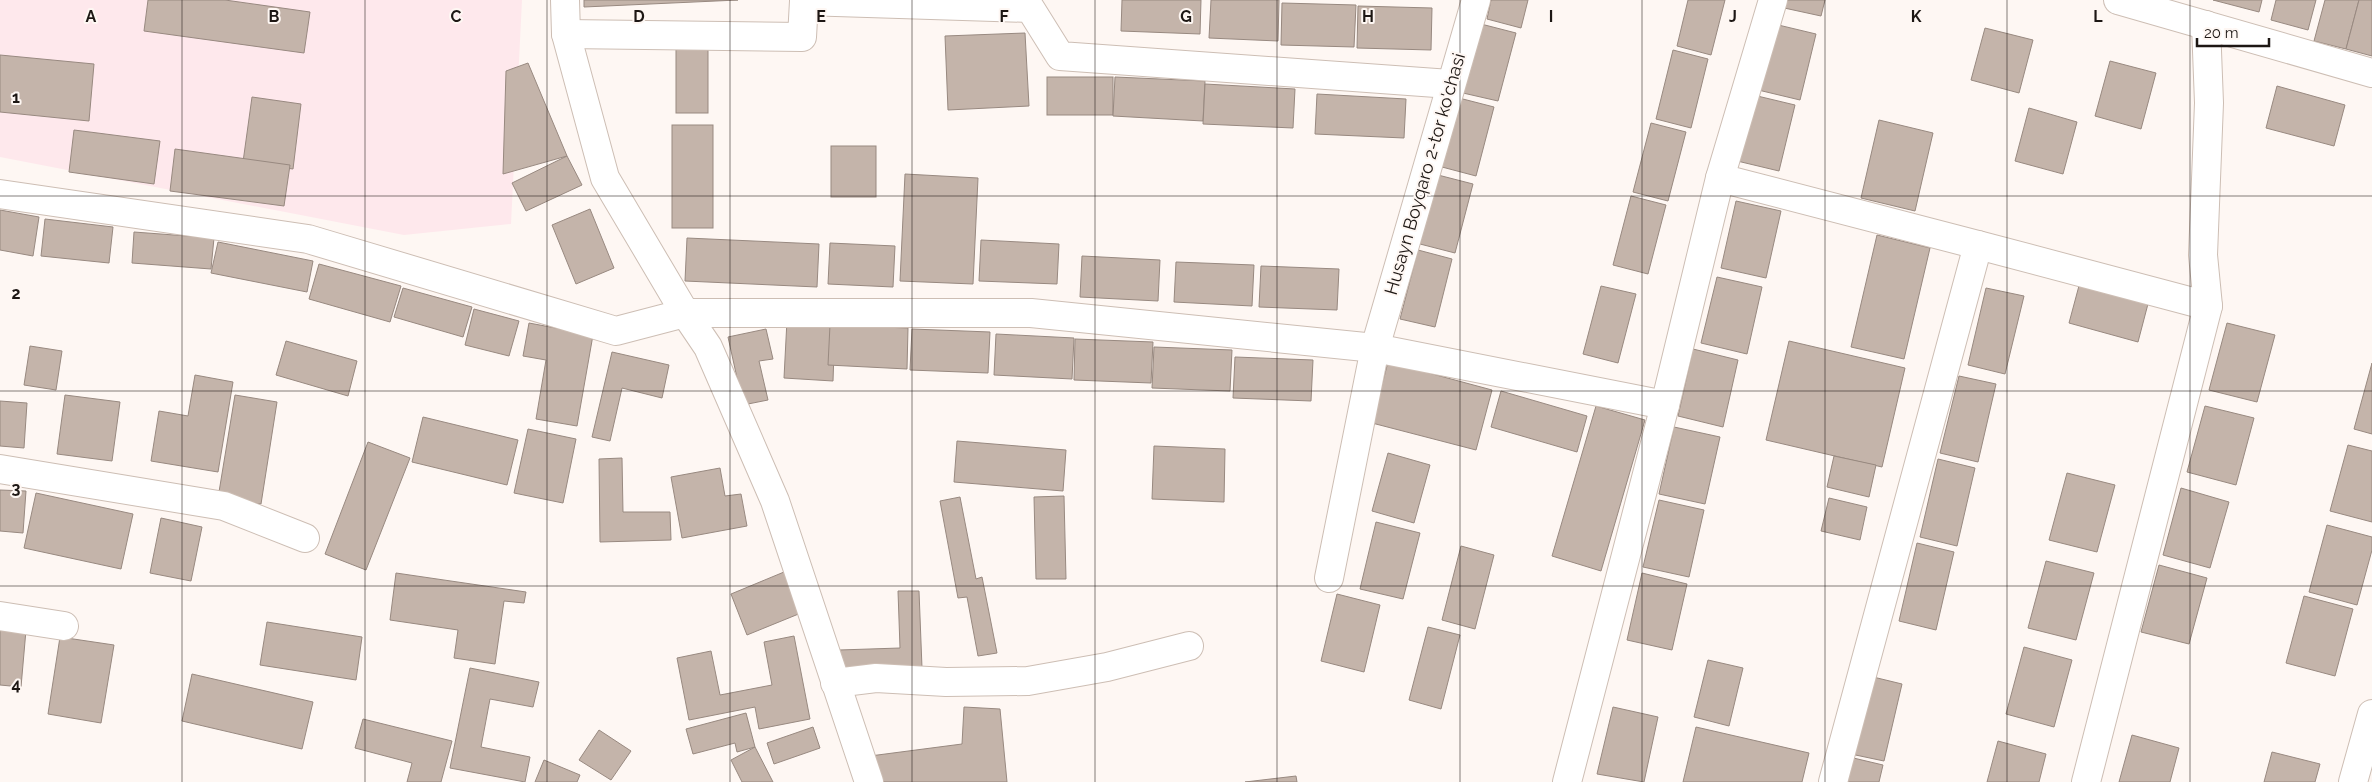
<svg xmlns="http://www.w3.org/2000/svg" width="2372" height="782" font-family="Raleway,sans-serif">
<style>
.education{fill:#fee8ec}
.building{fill:#c4b4aa;stroke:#988980}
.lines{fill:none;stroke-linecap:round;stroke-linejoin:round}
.minor-casing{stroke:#cdbeb4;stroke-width:30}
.minor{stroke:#fff;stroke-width:28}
.grid{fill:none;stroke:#1d1714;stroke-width:1;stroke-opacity:0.55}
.labels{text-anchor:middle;stroke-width:4;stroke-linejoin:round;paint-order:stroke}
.street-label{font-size:18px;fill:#1d1714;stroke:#fef7f3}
.grid-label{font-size:16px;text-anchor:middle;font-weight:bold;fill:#1d1714;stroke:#fef7f3;stroke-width:4;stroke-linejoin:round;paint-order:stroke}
</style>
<rect width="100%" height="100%" fill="#fef7f3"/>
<path class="education" d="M0 0H522L511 224 404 235 0 157Z"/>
<g class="building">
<path d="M148 0H225L310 12 304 53 144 31Z"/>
<path d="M584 0H738L584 7Z"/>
<path d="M1122 0H1201L1200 34 1121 31Z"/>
<path d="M1211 0H1279L1278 41 1209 38Z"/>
<path d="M1491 0H1528L1521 28 1487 19Z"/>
<path d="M1688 0H1725L1711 55 1677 46Z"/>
<path d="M1777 0H1825L1821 16 1775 6Z"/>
<path d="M2213 0H2262L2259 12Z"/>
<path d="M2276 0H2316L2308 30 2271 20Z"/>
<path d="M2325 0H2359L2346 49 2314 41Z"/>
<path d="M2359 0H2372V56L2346 49Z"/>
<path d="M1282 3 1356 5 1354 47 1281 45Z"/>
<path d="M1358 6 1432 8 1431 50 1357 48Z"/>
<path d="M1770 23 1816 34 1800 100 1754 89Z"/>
<path d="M1481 24 1516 33 1498 101 1463 93Z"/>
<path d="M1985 28 2033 40 2019 93 1971 80Z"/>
<path d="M1025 33 1029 106 948 110 945 36Z"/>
<rect x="676" y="43" width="32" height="70"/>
<path d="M1673 50 1708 59 1691 128 1656 119Z"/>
<path d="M0 55 94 64 89 121 0 112Z"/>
<path d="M2110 61 2156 73 2141 129 2095 116Z"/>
<path d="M528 63 567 156 503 174 506 71Z"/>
<rect x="1047" y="77" width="66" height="38"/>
<path d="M1115 77 1205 81 1203 121 1113 116Z"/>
<path d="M1205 84 1295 89 1293 128 1203 124Z"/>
<path d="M2277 86 2345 105 2334 146 2266 128Z"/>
<path d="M1317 94 1406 99 1404 138 1315 134Z"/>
<path d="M1749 94 1795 105 1779 171 1733 160Z"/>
<path d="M252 97 301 104 293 169 243 162Z"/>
<path d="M1459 98 1494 107 1476 176 1442 167Z"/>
<path d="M2029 108 2077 122 2063 174 2015 161Z"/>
<path d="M1879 120 1933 133 1915 211 1861 198Z"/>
<path d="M1651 123 1686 132 1668 201 1633 192Z"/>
<rect x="672" y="125" width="41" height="103"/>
<path d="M74 130 160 141 154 184 69 172Z"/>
<rect x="831" y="146" width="45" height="51"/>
<path d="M175 149 290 165 284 206 170 191Z"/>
<path d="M567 156 582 185 526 211 512 183Z"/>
<path d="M905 174 978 178 973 284 900 281Z"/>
<path d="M1438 175 1473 184 1455 253 1420 244Z"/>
<path d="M1631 196 1666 205 1648 274 1613 265Z"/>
<path d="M1736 201 1781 211 1766 278 1721 268Z"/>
<path d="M590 209 614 268 576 284 552 225Z"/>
<path d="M0 210 39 217 33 256 0 250Z"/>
<path d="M45 219 113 227 109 263 41 256Z"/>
<path d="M134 232 214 238 211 269 132 263Z"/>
<path d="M1877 235 1930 248 1904 359 1851 347Z"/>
<path d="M687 238 819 244 817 287 685 281Z"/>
<path d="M981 240 1059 244 1057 284 979 281Z"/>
<path d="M218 242 313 261 307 292 211 273Z"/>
<path d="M830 243 895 246 893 287 828 284Z"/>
<path d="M1418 250 1452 259 1435 327 1400 319Z"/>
<path d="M1082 256 1160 260 1158 301 1080 297Z"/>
<path d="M1176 262 1254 265 1252 306 1174 302Z"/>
<path d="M319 264 401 286 390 322 309 299Z"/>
<path d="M1261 266 1339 269 1337 310 1259 307Z"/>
<path d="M1717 277 1762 287 1747 354 1701 343Z"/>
<path d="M2080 282 2149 300 2138 342 2069 323Z"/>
<path d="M1601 286 1636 294 1618 363 1583 354Z"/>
<path d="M403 288 472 307 463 337 394 317Z"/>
<path d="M1986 288 2024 296 2005 374 1968 365Z"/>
<path d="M474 309 519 321 509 356 465 345Z"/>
<path d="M787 320 835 323 833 381 784 378Z"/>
<path d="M529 323 593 335 577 426 536 419 546 360 523 356Z"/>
<path d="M2227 323 2275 335 2257 402 2209 390Z"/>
<path d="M830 325 908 328 907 369 828 365Z"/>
<path d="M766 329 773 359 759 361 768 400 743 405 728 337Z"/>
<path d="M912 329 990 332 988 373 910 370Z"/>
<path d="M996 334 1074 338 1072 379 994 375Z"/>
<path d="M1075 339 1153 342 1151 383 1074 380Z"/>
<path d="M286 341 357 361 348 396 276 375Z"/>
<path d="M1789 341 1905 368 1882 467 1766 440Z"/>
<path d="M30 346 62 351 56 390 24 385Z"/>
<path d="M1154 347 1232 350 1230 391 1152 388Z"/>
<path d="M1693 349 1738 360 1723 427 1678 416Z"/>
<path d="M612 352 669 365 662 398 622 388 610 441 592 437Z"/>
<path d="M1235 357 1313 360 1311 401 1233 398Z"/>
<path d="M1388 362 1492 390 1476 450 1372 423Z"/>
<path d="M2372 363V434L2354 429Z"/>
<path d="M195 375 233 382 218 472 151 461 159 411 188 416Z"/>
<path d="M1959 376 1996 384 1978 462 1940 453Z"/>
<path d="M1501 391 1587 416 1577 452 1491 427Z"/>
<path d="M65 395 120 402 112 461 57 454Z"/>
<path d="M235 395 277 402 261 504 218 498Z"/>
<path d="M0 401 27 403 24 448 0 446Z"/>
<path d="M1596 406 1645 420 1601 571 1552 556Z"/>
<path d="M2205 406 2254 418 2236 485 2187 472Z"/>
<path d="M423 417 518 440 507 485 412 462Z"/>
<path d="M1674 427 1720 437 1705 504 1659 494Z"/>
<path d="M528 429 576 439 563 503 514 493Z"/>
<path d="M957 441 1066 450 1063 491 954 482Z"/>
<path d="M368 442 410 458 366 570 325 554Z"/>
<path d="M2348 445 2372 451V522L2330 511Z"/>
<path d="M1154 446 1225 449 1224 502 1152 499Z"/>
<path d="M1388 453 1430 465 1414 523 1372 511Z"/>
<path d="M1834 456 1876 465 1869 497 1827 487Z"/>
<path d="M622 458 623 512H670L671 540 600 542 599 459Z"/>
<path d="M1938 459 1975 468 1957 546 1920 537Z"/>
<path d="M720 468 725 496 741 494 747 526 682 538 671 477Z"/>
<path d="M2067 473 2115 485 2097 552 2049 540Z"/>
<path d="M2181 488 2229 502 2210 568 2163 555Z"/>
<path d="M0 490 26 491 23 533 0 531Z"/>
<path d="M36 493 133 514 121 569 24 548Z"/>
<path d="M1064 496 1066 579H1036L1034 497Z"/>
<path d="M960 497 976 579 982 577 997 653 978 656 967 597 958 598 940 501Z"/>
<path d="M1829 498 1867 507 1860 540 1821 531Z"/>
<path d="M1659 500 1704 510 1689 577 1643 567Z"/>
<path d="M161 518 202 527 191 581 150 573Z"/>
<path d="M1376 522 1420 533 1403 599 1360 589Z"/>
<path d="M2327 525 2372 537V550L2357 605 2309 592Z"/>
<path d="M1917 543 1954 552 1936 630 1899 621Z"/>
<path d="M1461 546 1494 555 1475 629 1442 620Z"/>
<path d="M2046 561 2094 573 2076 640 2028 628Z"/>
<path d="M2159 565 2207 578 2189 644 2141 632Z"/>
<path d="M784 572 801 613 747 635 731 594Z"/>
<path d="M396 573 526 592 524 603 504 601 495 664 454 658 458 630 390 620Z"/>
<path d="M1642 573 1687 584 1672 650 1627 640Z"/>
<path d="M898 591H919L922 668 840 672 839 650 900 648Z"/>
<path d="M1337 594 1380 605 1364 672 1321 661Z"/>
<path d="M2304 596 2353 609 2335 676 2286 663Z"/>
<path d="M267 622 362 637 356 680 260 665Z"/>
<path d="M1428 627 1460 635 1441 709 1409 700Z"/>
<path d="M0 628 26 630 21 687 0 685Z"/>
<path d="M794 636 810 719 759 729 755 707 689 720 677 658 711 651 720 695 772 685 764 642Z"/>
<path d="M60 637 114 645 101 723 48 714Z"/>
<path d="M2024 647 2072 660 2054 727 2006 714Z"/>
<path d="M1708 660 1743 668 1729 726 1694 717Z"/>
<path d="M470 668 539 682 533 707 490 699 481 747 530 757 525 782 450 768Z"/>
<path d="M192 674 313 702 302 749 182 721Z"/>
<path d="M1865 675 1902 684 1884 761 1846 753Z"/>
<path d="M964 707 1000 709 1007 782H881L870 756 962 744Z"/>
<path d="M1613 707 1658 717 1644 782 1597 774Z"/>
<path d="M746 713 755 747 737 752 735 743 693 754 686 729Z"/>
<path d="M363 719 452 741 441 782H407L412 763 355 748Z"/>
<path d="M813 727 820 748 774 764 767 743Z"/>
<path d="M1696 727 1809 753 1802 782H1683Z"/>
<path d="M599 730 631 751 611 780 579 760Z"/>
<path d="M2132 735 2179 748 2170 782H2119Z"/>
<path d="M1998 741 2046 754 2039 782H1987Z"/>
<path d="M755 747 773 782H742L731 760Z"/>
<path d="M2272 752 2320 764 2315 782H2264Z"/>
<path d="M1845 756 1883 765 1879 782H1839Z"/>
<path d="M544 760 580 775 577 782H535Z"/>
<path d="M1296 776 1297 782H1245Z"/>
</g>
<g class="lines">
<g class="minor-casing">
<g id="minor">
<path d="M565 0 566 34 605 178 685 313H1031L1375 348 1665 405"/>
<path d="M2118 0 2372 73"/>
<path d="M566 34 802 37 804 1 1030 8 1060 56 1450 84"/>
<path d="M1720 178 1978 245 1833 782"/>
<path d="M0 194 308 239 616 331 685 313 708 347 775 501 869 782"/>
<path d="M1978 245 2208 306"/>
<path d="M0 469 224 506 305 538"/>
<path d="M1329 578 1375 348 1476 0"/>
<path d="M0 616 64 626"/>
<path d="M835 683 876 678 946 682 1028 681 1107 667 1189 646"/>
<path d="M1567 782 1665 405 1720 178 1773 0"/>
<path d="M2086 782 2208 306 2203 255 2209 103 2206 25"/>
<path d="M2353 782 2372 714"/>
</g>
</g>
<use href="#minor" class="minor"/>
</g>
<path class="grid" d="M182 0V782M365 0V782M547 0V782M730 0V782M912 0V782M1095 0V782M1277 0V782M1460 0V782M1642 0V782M1825 0V782M2007 0V782M2190 0V782M0 196H2372M0 391H2372M0 586H2372"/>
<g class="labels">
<g class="street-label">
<text transform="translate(1425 174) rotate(-74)" y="6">Husayn Boyqaro 2-tor ko'chasi</text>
</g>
</g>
<g class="grid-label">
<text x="91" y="22">A</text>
<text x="274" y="22">B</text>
<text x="456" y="22">C</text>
<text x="639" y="22">D</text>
<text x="821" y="22">E</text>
<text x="1004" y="22">F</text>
<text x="1186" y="22">G</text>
<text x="1368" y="22">H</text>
<text x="1551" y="22">I</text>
<text x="1733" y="22">J</text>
<text x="1916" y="22">K</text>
<text x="2098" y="22">L</text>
<text x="16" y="103">1</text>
<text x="16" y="299">2</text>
<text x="16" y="494">3</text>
<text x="16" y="690">4</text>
</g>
<path d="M2197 38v8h72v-8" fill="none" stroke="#1d1714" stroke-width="2.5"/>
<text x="2204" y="38" font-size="15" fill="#1d1714" stroke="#fef7f3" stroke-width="4" paint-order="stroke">20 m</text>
</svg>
